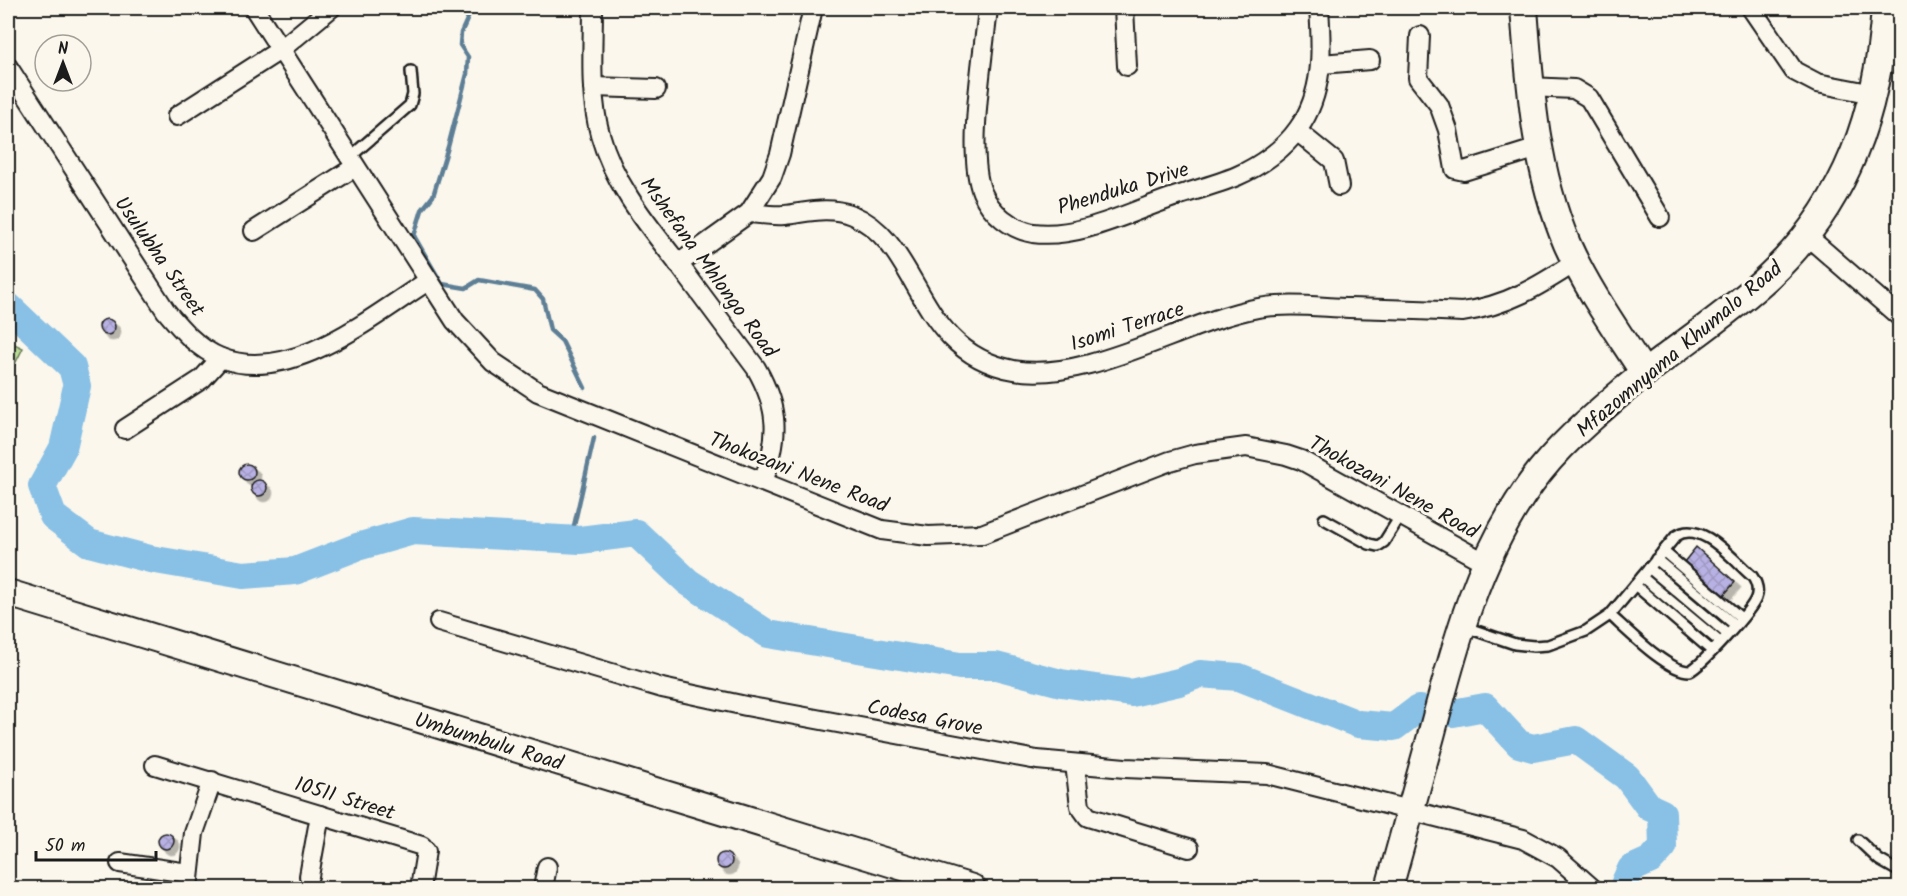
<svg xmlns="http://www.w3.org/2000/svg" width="1907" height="896" font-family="Kalam,sans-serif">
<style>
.green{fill:#b9db95;stroke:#6a7c58;stroke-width:1.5}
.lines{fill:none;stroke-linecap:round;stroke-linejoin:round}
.stream{stroke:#5d7e95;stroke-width:4.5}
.river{stroke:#88c0e6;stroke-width:28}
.building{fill:url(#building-cross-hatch);stroke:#1c1c1c;stroke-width:1.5;filter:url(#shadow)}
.lane-casing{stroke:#1c1c1c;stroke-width:14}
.street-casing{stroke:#1c1c1c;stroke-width:22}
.secondary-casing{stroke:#1c1c1c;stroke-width:30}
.path{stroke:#1c1c1c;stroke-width:3;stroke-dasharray:1.5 4.5;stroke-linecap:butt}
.lane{stroke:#fbf7ec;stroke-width:9}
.street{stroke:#fbf7ec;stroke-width:18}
.secondary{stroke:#fbf7ec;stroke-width:26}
.labels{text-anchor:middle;stroke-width:6;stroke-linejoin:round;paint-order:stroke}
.street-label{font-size:21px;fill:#1c1c1c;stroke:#fbf7ec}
</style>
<defs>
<pattern id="building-cross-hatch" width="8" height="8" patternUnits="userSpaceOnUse" patternTransform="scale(1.5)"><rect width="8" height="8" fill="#b8b1e3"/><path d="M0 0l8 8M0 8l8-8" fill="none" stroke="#9e98c2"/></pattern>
<filter id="shadow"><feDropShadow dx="5.5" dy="5.5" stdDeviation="0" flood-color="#0004"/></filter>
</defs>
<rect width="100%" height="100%" fill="#fbf7ec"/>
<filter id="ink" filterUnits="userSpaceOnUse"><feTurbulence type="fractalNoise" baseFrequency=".0167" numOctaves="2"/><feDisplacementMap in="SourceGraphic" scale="12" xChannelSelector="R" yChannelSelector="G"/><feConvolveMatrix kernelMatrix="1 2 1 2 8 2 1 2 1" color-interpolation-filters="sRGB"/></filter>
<g filter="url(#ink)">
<path class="green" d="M8 341 23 348 8 378Z"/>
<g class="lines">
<g class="stream">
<path d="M476 8 470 13 461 33 460 45 468 57 467 74 448 147 433 196 422 210 414 236 442 284 466 288 479 280 535 290 543 299 550 330 562 341 585 388"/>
<path d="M571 539 594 438"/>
</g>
<path class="river" d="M8 306 72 367 77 386 63 448 42 486 53 516 89 543 150 559 243 575 295 571 357 547 413 531 580 540 636 533 688 582 768 634 960 666H996L1061 683 1131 693 1179 682 1200 674 1239 677 1358 724 1394 727 1418 709 1453 713 1485 707 1519 744 1533 748 1576 740 1627 777 1649 807 1662 813 1663 847 1651 860 1631 869 1625 882 1626 888"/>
</g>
<g class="building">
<circle cx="107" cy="327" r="8"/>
<circle cx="247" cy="472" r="8"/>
<circle cx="259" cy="488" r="8"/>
<path d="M1696 547 1735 582 1723 596 1684 562Z"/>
<path d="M1676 579 1710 608 1705 613 1672 585Z"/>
<path d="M1669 588 1703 616 1699 622 1665 593Z"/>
<path d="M1663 596 1696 624 1692 630 1658 602Z"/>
<circle cx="166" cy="841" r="8"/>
<circle cx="724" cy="861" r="8"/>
</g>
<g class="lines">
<g class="lane-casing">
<g id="lane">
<path d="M349 158 410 105 413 94 411 71"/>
<path d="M1324 519 1369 544 1378 546 1384 542 1401 515"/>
<path d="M1663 551 1741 618"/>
<path d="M1656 559 1735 625"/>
<path d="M1649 568 1727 634"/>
<path d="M1642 577 1720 642"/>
<path d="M1635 585 1712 651"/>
<path d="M1465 627 1515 644 1534 646 1548 645 1586 631 1610 615 1676 536C1701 519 1733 560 1752 576 1757 583 1759 590 1756 598 1752 610 1702 665 1690 671 1668 672 1627 630 1610 615"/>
<path d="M1858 840 1879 860 1900 872"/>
</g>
</g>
<g class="street-casing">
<g id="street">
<path d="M254 8 455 321 493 362 538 392 882 530 928 536 982 534 1170 461 1195 454 1246 447 1286 455 1301 460 1486 563"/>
<path d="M593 8C593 49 589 94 600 134 614 185 648 225 680 266 705 300 731 334 756 368 780 410 779 438 763 482"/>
<path d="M988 8C984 52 966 153 982 192 991 213 1011 229 1033 233 1077 239 1128 213 1168 199 1191 191 1215 185 1237 176 1260 166 1284 149 1298 129 1324 93 1322 50 1319 8"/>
<path d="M1124 8 1127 66"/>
<path d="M1751 8 1794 71 1817 83 1874 94"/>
<path d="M1420 36 1418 78 1439 105 1448 130 1455 169 1464 171 1538 148"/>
<path d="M1321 64 1370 60"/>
<path d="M8 67 166 311C181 329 198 349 221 358 291 385 371 317 428 281"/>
<path d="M593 87 656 89"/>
<path d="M1529 87 1574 89 1589 98 1660 217"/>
<path d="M177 116 280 50 331 8"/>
<path d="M1297 131 1334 161 1339 186"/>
<path d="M749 213C761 214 773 216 785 215 809 212 829 206 852 215 922 243 914 352 1014 370 1089 383 1183 322 1258 308 1288 303 1319 307 1349 308 1387 309 1425 310 1462 312 1507 306 1539 286 1576 262"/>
<path d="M254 231 355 167"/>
<path d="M1807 236 1900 317"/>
<path d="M678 264 749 213 772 177 780 154 813 8"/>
<path d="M125 429 202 379 221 358"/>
<path d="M439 622 662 688 746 706 1037 760 1125 768 1267 774 1523 839 1558 858 1592 888"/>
<path d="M1075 764 1080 806 1088 817 1189 848"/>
<path d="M155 765 422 846 426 851 420 888"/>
<path d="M120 863 188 873"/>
<path d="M309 876 320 815"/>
<path d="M188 888 194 833 212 781"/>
<path d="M543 888 547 867"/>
</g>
</g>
<g class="secondary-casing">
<g id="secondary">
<path d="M1524 8C1530 87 1535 169 1567 244 1587 289 1617 331 1644 373"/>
<path d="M8 593 972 888"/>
<path d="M1389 888C1403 838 1417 787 1431 736 1454 648 1477 558 1531 483 1556 448 1591 418 1624 390 1671 350 1724 318 1769 276 1847 203 1878 112 1885 8"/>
</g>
</g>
<path class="path" d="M119 888 126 879"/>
<use href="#lane" class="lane"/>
<use href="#street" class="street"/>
<use href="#secondary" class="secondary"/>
</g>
</g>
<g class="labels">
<g class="street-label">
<text transform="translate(1123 188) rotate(-17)" y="7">Phenduka Drive</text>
<text transform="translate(160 256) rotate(55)" y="7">Usulubha Street</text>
<text transform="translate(709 267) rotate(54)" y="7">Mshefana Mhlongo Road</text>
<text transform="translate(1127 326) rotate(-18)" y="7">Isomi Terrace</text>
<text transform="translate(1679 349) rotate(-40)" y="7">Mfazomnyama Khumalo Road</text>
<text transform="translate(799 472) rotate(21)" y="7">Thokozani Nene Road</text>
<text transform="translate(1394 487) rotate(29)" y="7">Thokozani Nene Road</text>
<text transform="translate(925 717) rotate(11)" y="7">Codesa Grove</text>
<text transform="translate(489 741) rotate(17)" y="7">Umbumbulu Road</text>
<text transform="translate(345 798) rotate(17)" y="7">10511 Street</text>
</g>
</g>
<rect width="1907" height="896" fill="none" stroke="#fbf7ec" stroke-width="30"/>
<rect x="15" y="15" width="1877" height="866" fill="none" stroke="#1c1c1c" stroke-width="2" filter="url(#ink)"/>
<g transform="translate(63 63)"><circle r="28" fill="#fbf7ec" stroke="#a29f99" stroke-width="1.5"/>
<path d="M0-4.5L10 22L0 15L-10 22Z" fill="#1c1c1c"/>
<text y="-9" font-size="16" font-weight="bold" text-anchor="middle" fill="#1c1c1c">N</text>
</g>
<path d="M36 851v9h120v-9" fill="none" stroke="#1c1c1c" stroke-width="3"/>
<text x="45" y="851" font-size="18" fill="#1c1c1c" stroke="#fbf7ec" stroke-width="4.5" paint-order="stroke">50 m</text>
</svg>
